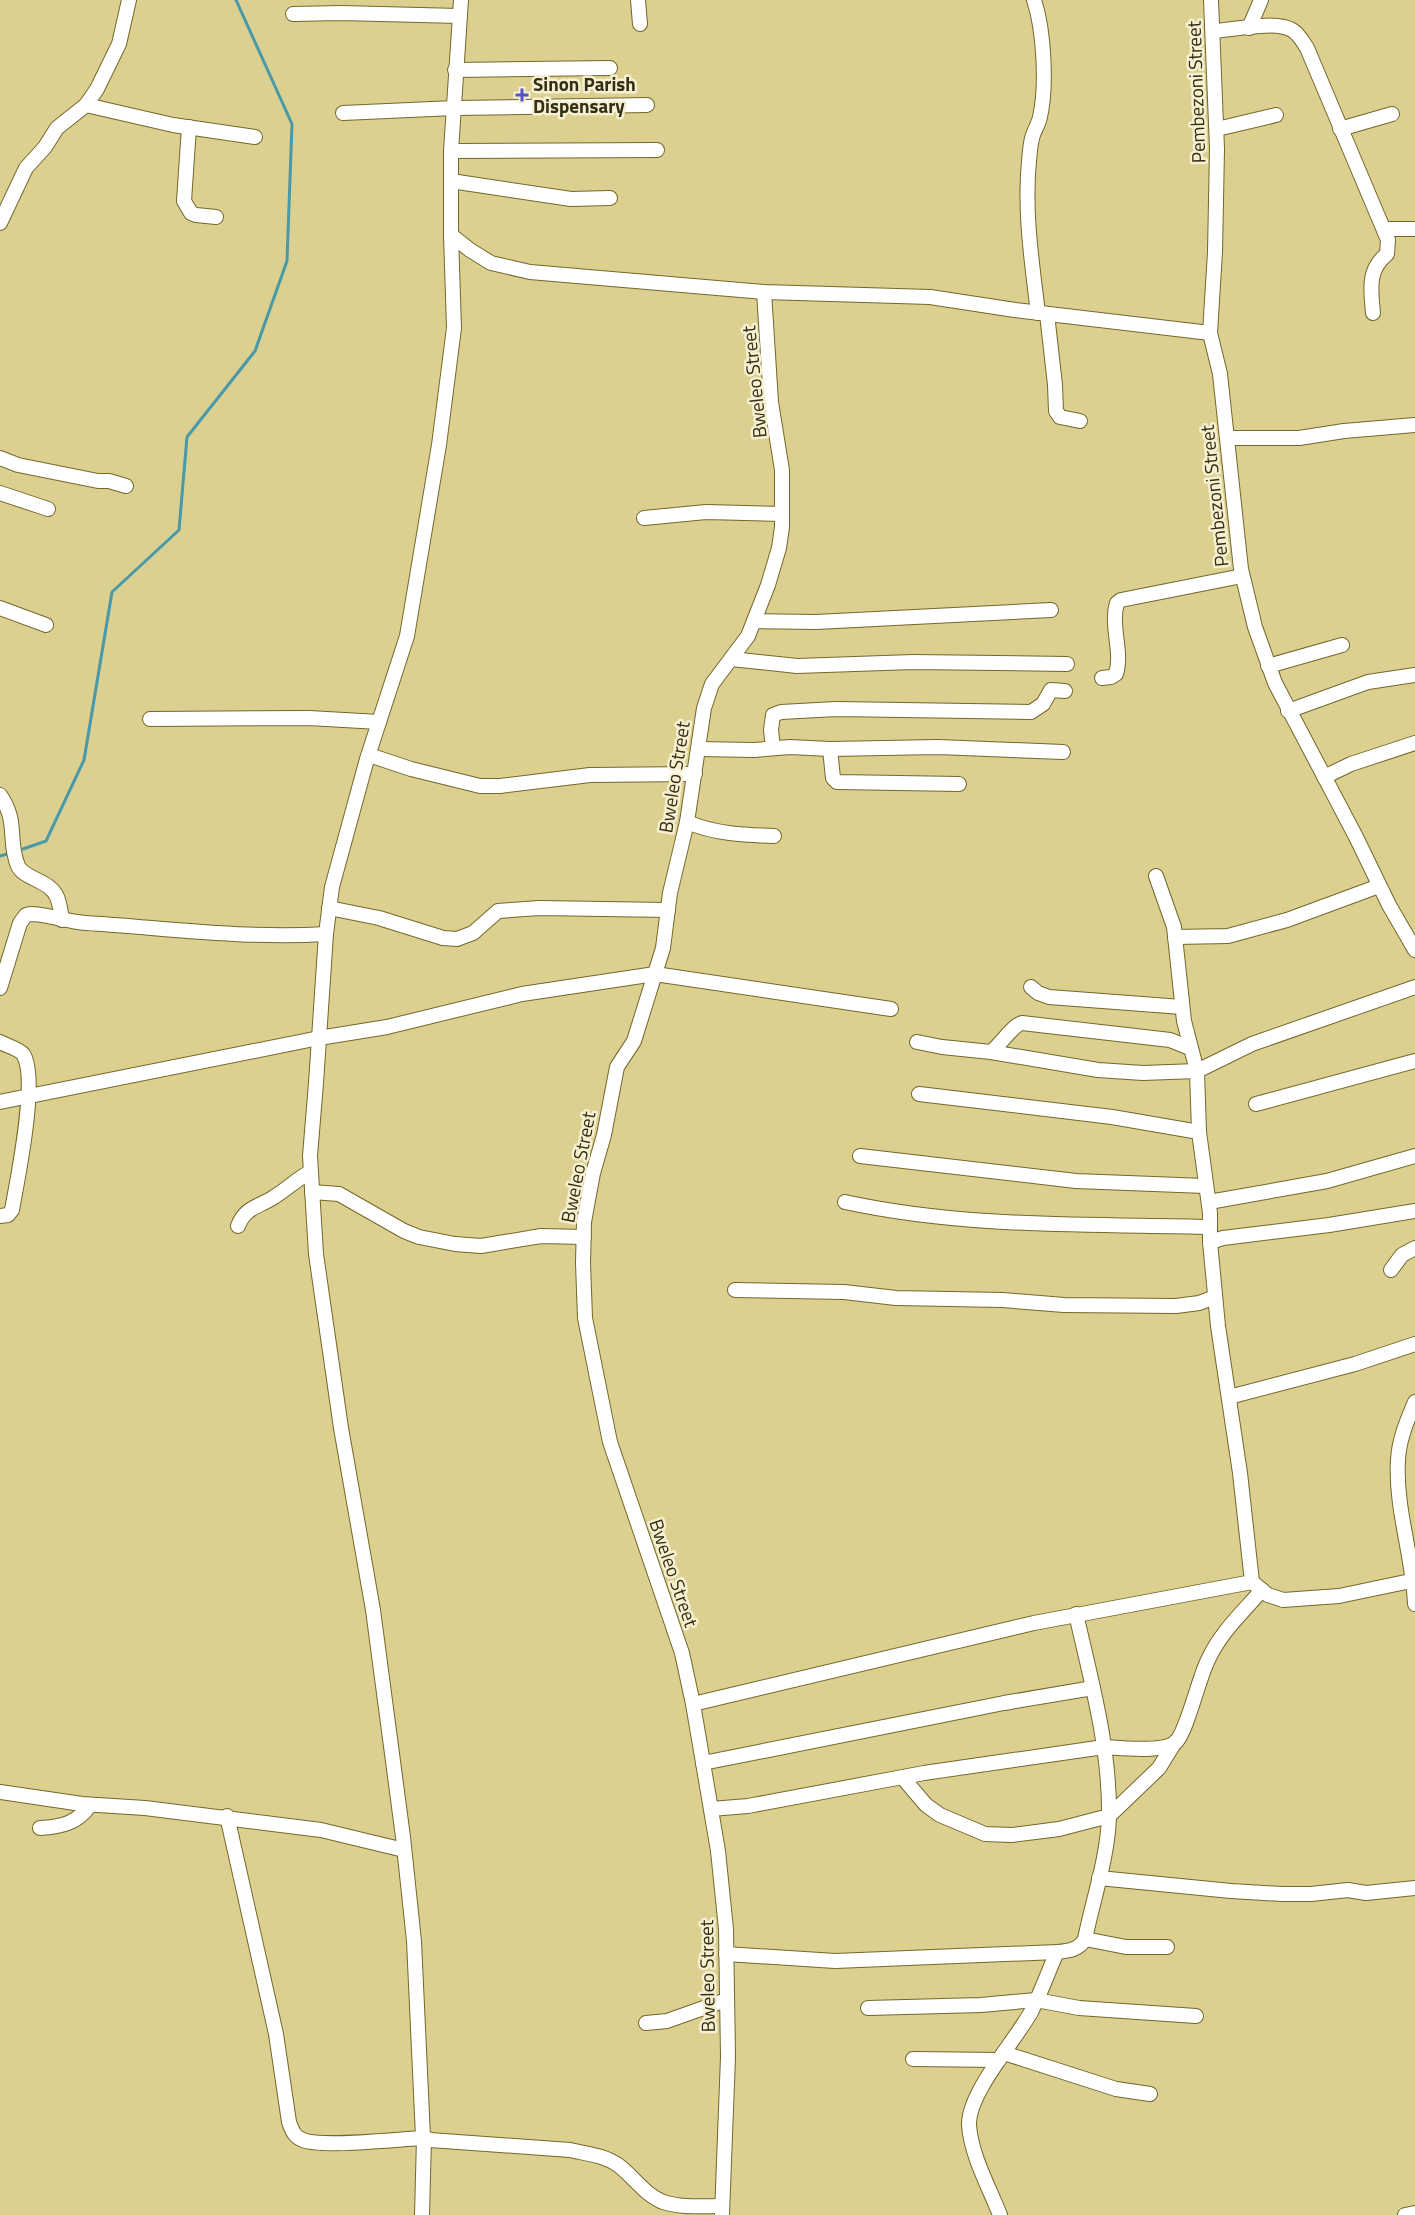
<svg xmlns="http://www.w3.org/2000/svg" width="1415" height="2215" font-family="'Titillium Web',sans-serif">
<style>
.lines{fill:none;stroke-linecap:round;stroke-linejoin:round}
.stream{stroke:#489aa9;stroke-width:3}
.minor-casing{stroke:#73672a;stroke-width:16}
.minor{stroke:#fff;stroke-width:14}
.poi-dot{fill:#5452c9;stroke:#f6f0d1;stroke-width:2}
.labels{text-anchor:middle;stroke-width:5;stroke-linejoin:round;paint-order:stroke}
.poi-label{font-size:19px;font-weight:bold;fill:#332e15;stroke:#f6f0d1;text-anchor:start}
.street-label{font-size:19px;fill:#332e15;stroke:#f6f0d1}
</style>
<rect width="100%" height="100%" fill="#dcd091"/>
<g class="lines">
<g class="stream">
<path d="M23 849 46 841 84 760 112 592 179 530 187 437 255 351 287 261 292 124 236 0"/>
<path d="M0 856 7 854"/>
</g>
<g class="minor-casing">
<g id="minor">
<path d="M461 0 451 151V235L470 250 491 263 530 272 764 292 930 297 1015 310 1210 333"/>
<path d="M638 0 640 24"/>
<path d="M1034 0C1044 30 1047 86 1040 117 1039 123 1035 129 1033 135 1030 143 1030 153 1029 161 1024 212 1032 263 1038 313"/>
<path d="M1211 0 1217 149 1215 252 1210 333 1220 374 1241 569 1255 627 1275 683 1356 837 1389 905 1415 950"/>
<path d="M293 14 341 13 459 16"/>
<path d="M1249 28 1261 0"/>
<path d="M1213 31C1233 30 1275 20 1292 30 1299 34 1303 42 1307 48L1388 240 1387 254C1367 270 1371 290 1373 313"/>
<path d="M455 70 610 68"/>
<path d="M86 105 173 125 255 137"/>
<path d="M343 113 454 108 647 105"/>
<path d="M189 127 184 201 191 213 196 215 216 217"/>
<path d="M1217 129 1276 115"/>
<path d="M1340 129 1392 114"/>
<path d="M451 151 657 150"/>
<path d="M451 181 571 199 610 198"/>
<path d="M0 223 26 168 45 147 57 128 86 105 97 89 119 44 129 0"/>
<path d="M1385 229H1415"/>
<path d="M451 235 454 328 439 445 407 636 367 759 332 887 326 934 316 1083 310 1156 316 1254 341 1428 373 1610 403 1837 414 1941 423 2137 430 2140 570 2150C587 2154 604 2155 618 2165 633 2176 645 2195 663 2202 681 2208 702 2206 721 2206"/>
<path d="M1047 314 1055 385 1056 411 1060 417 1080 421"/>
<path d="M1227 438H1299L1344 431 1415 425"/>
<path d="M0 458 18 465 98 481H109L126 486"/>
<path d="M0 493 48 509"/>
<path d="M644 518 706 512 782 514"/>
<path d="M0 608 46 625"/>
<path d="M754 621 816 622 1051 610"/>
<path d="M731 659 797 666 913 662 1067 664"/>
<path d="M1268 666 1342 645"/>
<path d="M1102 678 1111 677 1116 674C1123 652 1110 626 1117 603L1121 600 1242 576"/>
<path d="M1288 711 1368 682 1415 675"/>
<path d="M150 719 309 718 379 722"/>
<path d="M773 748 771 730 773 715 781 712 836 709 1031 712 1043 704 1051 690 1065 691"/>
<path d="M699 749 754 750 790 747 830 749 938 747 1063 752"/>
<path d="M830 749 833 778 837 782 959 784"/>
<path d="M369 755 411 769 480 786H500L590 775 695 774"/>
<path d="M1324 777 1351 764 1415 743"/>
<path d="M0 795C19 823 7 839 18 866 24 879 50 880 57 897 60 904 61 913 62 920"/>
<path d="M687 822C715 834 744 835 774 836"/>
<path d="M1156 876 1174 927 1184 1021 1197 1071 1199 1132 1210 1213V1242L1218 1326 1240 1473 1252 1582"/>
<path d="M329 908 379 918 443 938 457 939 473 933 498 911 539 908 668 910"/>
<path d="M1175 937 1228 936 1287 920 1379 886"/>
<path d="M1031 987 1038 993 1049 997 1182 1007"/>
<path d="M0 988 20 923 26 915 30 914C49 914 67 922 86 923 166 928 245 939 326 934"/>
<path d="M0 1042C7 1046 19 1049 23 1054 39 1077 17 1181 12 1210L8 1215 0 1216"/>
<path d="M917 1042 942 1047 991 1052 1098 1070 1143 1073 1197 1071 1252 1044 1415 987"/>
<path d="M991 1052C1001 1044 1013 1025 1022 1023L1170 1040 1190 1048"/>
<path d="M919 1094 1112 1117 1199 1132"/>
<path d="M0 1102 319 1038 387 1027 522 994 655 974 891 1009"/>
<path d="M1256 1104 1415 1061"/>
<path d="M860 1156 1076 1181 1205 1186"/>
<path d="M312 1192 339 1194 404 1231 419 1237 455 1244 481 1246 541 1236 584 1237"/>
<path d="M845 1202C964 1228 1088 1224 1210 1227"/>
<path d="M1209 1202 1327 1181 1415 1156"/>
<path d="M238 1226C245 1207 259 1207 274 1197 287 1189 297 1179 310 1172"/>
<path d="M1210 1242 1223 1238 1329 1225 1415 1211"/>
<path d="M1391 1270 1402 1255 1415 1248"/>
<path d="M735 1290 844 1292 896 1298 1002 1300 1064 1305 1176 1306 1199 1303 1215 1297"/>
<path d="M1229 1397 1355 1364 1415 1344"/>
<path d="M1415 1402C1407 1421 1399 1439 1398 1460 1395 1508 1413 1556 1415 1604"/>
<path d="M693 1704 1034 1623 1252 1582 1268 1595 1283 1600 1339 1596 1415 1580"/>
<path d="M703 1763 1004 1703 1093 1688"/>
<path d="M903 1778 926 1805 940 1815 985 1834 1012 1835 1059 1829 1109 1816 1159 1768 1175 1742"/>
<path d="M0 1792 82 1804 145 1808 321 1830 404 1850"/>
<path d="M711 1809 748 1806 924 1773 1104 1747C1121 1748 1163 1753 1176 1742 1187 1731 1199 1677 1208 1660 1220 1633 1243 1612 1262 1590"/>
<path d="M227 1816 276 2034 289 2122C292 2130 294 2137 303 2140 322 2148 399 2139 424 2138L422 2215"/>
<path d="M40 1828C61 1827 78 1823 90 1805"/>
<path d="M1099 1878 1231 1891 1282 1894H1311L1348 1890 1366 1893 1415 1888"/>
<path d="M1085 1939 1126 1947H1167"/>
<path d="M726 1954 835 1961 1057 1952C1068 1951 1079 1950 1085 1939 1093 1899 1108 1857 1109 1816 1110 1748 1091 1680 1076 1614"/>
<path d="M868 2008 981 2005 1036 2000 1079 2008 1196 2016"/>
<path d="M646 2023 667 2021 726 2000"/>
<path d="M1004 2053 1116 2089 1150 2094"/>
<path d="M913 2059 999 2060"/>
<path d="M722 2214 728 2057 726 1929 718 1851 693 1704 682 1653 610 1442 585 1318 583 1263 584 1222 593 1173 604 1135 617 1067 634 1041 663 948 670 893 687 822 704 708 712 684 748 636 768 585 779 548 782 527V470L771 402 764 292"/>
<path d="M1000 2215C989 2187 971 2155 969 2125 968 2093 1015 2041 1031 2012 1041 1993 1048 1972 1057 1952"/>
<path d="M1405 2215 1415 2213"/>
</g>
</g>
<use href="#minor" class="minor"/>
</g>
<path class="poi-dot" d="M519.5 87.5h5v5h5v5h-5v5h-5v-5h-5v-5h5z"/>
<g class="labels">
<g class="poi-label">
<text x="533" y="91">Sinon Parish<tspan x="533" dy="22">Dispensary</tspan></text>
</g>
<g class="street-label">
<text transform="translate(1196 92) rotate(-92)" y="7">Pembezoni Street</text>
<text transform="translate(754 382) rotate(-96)" y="7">Bweleo Street</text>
<text transform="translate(1214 496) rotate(-96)" y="7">Pembezoni Street</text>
<text transform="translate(674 777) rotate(-81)" y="7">Bweleo Street</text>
<text transform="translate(578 1167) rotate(-79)" y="7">Bweleo Street</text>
<text transform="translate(674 1573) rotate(71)" y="7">Bweleo Street</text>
<text transform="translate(707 1976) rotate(-91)" y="7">Bweleo Street</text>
</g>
</g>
</svg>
